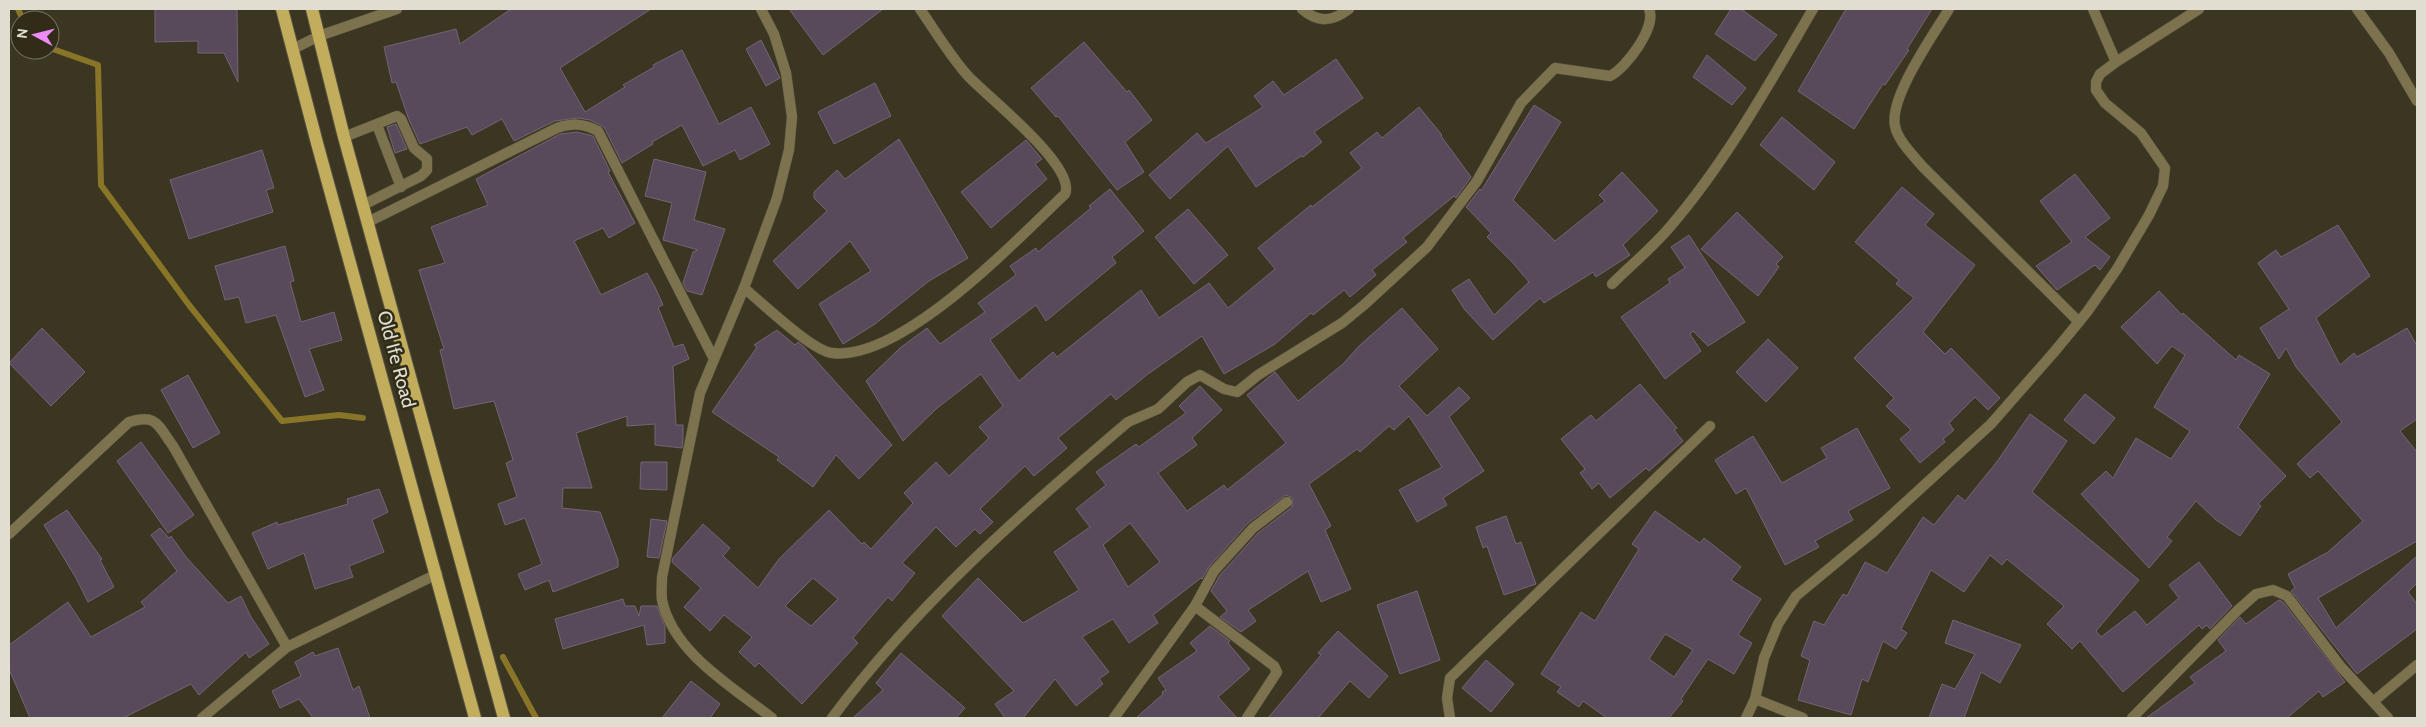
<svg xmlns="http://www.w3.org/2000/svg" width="2426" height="727" font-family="Cabin,sans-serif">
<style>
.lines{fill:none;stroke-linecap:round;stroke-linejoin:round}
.stream{stroke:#887528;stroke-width:6}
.building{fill:#594a5b;stroke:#746475;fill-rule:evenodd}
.service-casing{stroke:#595442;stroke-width:11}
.minor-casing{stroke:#595442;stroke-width:11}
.primary-casing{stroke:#595442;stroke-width:14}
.service{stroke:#7c724d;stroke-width:10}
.minor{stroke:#7c724d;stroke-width:10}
.primary{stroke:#c2ad5d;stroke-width:12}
.labels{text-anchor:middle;stroke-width:5;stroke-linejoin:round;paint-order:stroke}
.street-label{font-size:19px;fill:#e1ded1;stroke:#312c18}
</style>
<rect width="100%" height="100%" fill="#3b3622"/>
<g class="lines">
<g class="stream">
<path d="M18 9 23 20"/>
<path d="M50 48 98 65 101 185 189 305 282 421 339 415 363 418"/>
<path d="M503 657 536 718"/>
</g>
</g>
<g class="building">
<path d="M155 9H237L238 82 224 53H198V41L155 42Z"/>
<path d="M511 9H651L560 68 585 112 625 87 623 85 654 67 653 65 682 50 719 124 751 107 770 144 740 160 735 150 703 166 682 125 652 142 653 144 622 163 604 127 590 120 578 118 555 121 514 141 502 119 472 135 467 127 420 144 408 117 396 82 392 83 384 47 456 29 460 44Z"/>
<path d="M789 9H883L823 55Z"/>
<path d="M1731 9H1741L1777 35 1755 61 1715 34Z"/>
<path d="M1846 9H1932L1907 49 1909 50 1885 85 1883 84 1854 129 1798 91Z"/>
<path d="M761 40 780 78 766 86 746 49Z"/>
<path d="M1084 42 1127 92 1129 90 1152 120 1125 142 1144 172 1117 190 1058 116 1056 117 1031 88Z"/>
<path d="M1707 55 1746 88 1732 105 1693 77Z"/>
<path d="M1336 59 1363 98 1314 132 1322 142 1303 157 1301 156 1256 187 1228 146 1170 199 1149 175 1197 133 1206 143 1263 107 1254 96 1273 81 1284 95Z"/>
<path d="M875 83 891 116 834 144 818 112Z"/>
<path d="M1534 105 1561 122 1513 200 1555 241 1605 201 1599 195 1622 172 1658 211 1623 245 1630 255 1596 277 1593 272 1544 303 1540 298 1493 340 1465 310 1452 290 1469 279 1494 315 1529 282 1513 263 1487 237 1491 233 1466 207 1480 189 1481 191Z"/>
<path d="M1419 107 1442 135 1441 136 1471 177 1456 198 1454 196 1403 238 1407 242 1372 270 1376 275 1350 297 1344 290 1313 315 1311 313 1275 344 1224 374 1202 336 1148 374 1116 400 1111 394 1058 438 1067 448 1034 476 1025 466 980 509 993 522 980 534 975 529 956 547 936 527 902 563 915 573 892 601 888 597 853 638 858 643 802 704 759 663 755 667 739 652 752 637 724 615 710 631 684 607 701 588 672 562 673 558 703 524 730 548 723 556 758 588 779 559 829 510 862 544 864 542 871 549 913 503 904 493 936 462 949 476 989 438 979 427 1003 406 981 374 936 409 903 441 866 381 900 348 927 328 940 344 985 312 978 303 1016 275 1010 266 1036 248 1038 252 1091 208 1089 206 1110 189 1144 231 1112 257 1116 263 1046 321 1036 305 990 340 1019 381 1053 352 1057 357 1141 290 1159 318 1209 283 1228 308 1275 269 1258 248 1311 205 1312 207 1362 168 1350 153 1377 132 1382 138ZM813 578 838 599 811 626 785 606Z"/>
<path d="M1782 117 1835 162 1814 190 1760 145Z"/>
<path d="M396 124 407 149 395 153 387 127Z"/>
<path d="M577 132 593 136 610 171 608 172 635 223 609 238 603 228 574 241 601 295 647 273 655 287 663 305 658 307 674 347 683 344 689 359 673 366 676 425H683V439L682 448 655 445V424L627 426V416L576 433 592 488H563L562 508 600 512 618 560V567L553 592 549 580 525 590 518 574 542 564 525 518 505 525 498 504 517 497 506 463 513 460 504 432 494 401 454 409 440 350 444 349 419 270 445 263 431 227 488 205 476 179 560 134Z"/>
<path d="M899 139 968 258 929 281 875 324 843 344 819 304 871 271 850 241 798 289 773 261 827 211 814 198V192L837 170 845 179Z"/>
<path d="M1026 140 1042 159 1035 164 1047 179 991 228 961 192Z"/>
<path d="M262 150 274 188 266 190 273 212 189 239 170 180Z"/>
<path d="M654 159 706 172 694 220 725 229 702 295 687 291 683 283 693 252 698 250 663 240 672 203 645 196Z"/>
<path d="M2075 174 2110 218 2085 237 2110 257 2100 270 2095 265 2057 290 2036 266 2072 242 2040 201Z"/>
<path d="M1902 187 1934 214 1925 225 1975 265 1923 332 1945 354 1951 348 2000 398 1988 410 1975 397 1949 423 1954 430 1943 439 1945 442 1920 463 1900 439 1911 430 1886 406 1894 398 1854 358 1914 298 1896 284 1899 280 1855 242Z"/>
<path d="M1188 209 1228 255 1194 284 1155 237Z"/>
<path d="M1737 212 1783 257 1776 264 1779 267 1758 296 1701 249Z"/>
<path d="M2338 225 2370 276 2316 318 2340 365 2354 353 2357 357 2407 328 2417 346V419L2400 431 2417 452V541L2318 598 2336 628 2417 556V583L2408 592 2417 604V629L2357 674 2291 591 2295 588 2288 574 2328 552 2363 521 2318 471 2310 478 2297 464 2342 422 2296 367 2286 348 2279 359 2260 328 2289 309 2258 263 2276 250 2281 257Z"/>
<path d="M1689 235 1745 322 1708 346 1693 331 1690 334 1701 351 1665 379 1621 317 1670 283 1668 279 1685 268 1671 247Z"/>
<path d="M285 246 294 281 290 282 301 322 334 312 342 340 309 349 324 390 305 397 276 315 246 323 239 297 225 300 215 266Z"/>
<path d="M2159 291 2182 315 2183 313 2236 360 2239 355 2270 374 2238 427 2286 476 2258 504 2261 506 2240 536 2216 520 2196 501 2167 537 2172 541 2149 568 2081 494 2106 471 2113 478 2136 438 2171 459 2190 431 2154 407 2185 355 2172 346 2157 364 2121 327Z"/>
<path d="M1402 308 1438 349 1399 386 1427 416 1459 387 1470 398 1449 417 1484 471 1443 498 1447 505 1417 522 1399 490 1442 467 1409 416 1394 430 1389 426 1360 452 1357 449 1309 484 1331 526 1325 530 1351 589 1321 602 1308 571 1248 610 1256 621 1241 632 1220 617 1227 611 1211 591 1220 575 1258 533 1292 507 1293 498 1286 495 1248 523 1209 567 1202 579 1201 578 1153 615 1158 623 1129 643 1113 619 1082 637 1109 672 1099 679 1103 684 1076 706 1055 679 1023 718H1005L995 704 1014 691 942 616 978 578 1023 623 1079 590 1054 552 1090 527 1076 509 1106 485 1096 472 1136 444 1139 447 1186 413 1179 406 1200 386 1222 410 1192 438 1197 445 1158 473 1187 511 1224 485 1227 490 1286 443 1247 395 1275 372 1298 401 1343 364 1359 346ZM1130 523 1160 562 1128 587 1103 545Z"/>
<path d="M42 328 85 372 51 406 9 363Z"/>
<path d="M777 330 795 345 798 342 804 347 892 445 859 479 836 455 813 487 777 460 779 457 712 412 757 347 754 345Z"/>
<path d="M1768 339 1798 368 1766 402 1736 372Z"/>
<path d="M188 375 220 433 193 448 161 390Z"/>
<path d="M1640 384 1677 428 1674 430 1683 441 1649 471 1646 468 1610 498 1599 483 1592 489 1580 473 1585 469 1561 439 1591 415 1596 421Z"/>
<path d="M2085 394 2115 418 2094 444 2064 420Z"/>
<path d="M2030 414 2067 441 2032 492 2139 580 2096 631 2101 637 2135 611 2147 625 2179 598 2169 585 2199 562 2232 606 2210 629 2207 625 2202 629 2199 625 2123 692 2080 641 2072 649 2047 624 2064 606 2007 559 2002 565 1990 555 1964 592 1931 570 1901 629 1907 633 1896 649 1883 641 1868 682 1862 679 1851 715 1798 700 1810 660 1801 656 1814 621 1824 625 1843 594 1847 596 1865 562 1887 573 1923 517 1934 525 1958 495 1965 501 1996 463Z"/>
<path d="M1857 428 1890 488 1848 511 1853 520 1815 541 1819 547 1785 565 1746 488 1736 494 1715 460 1753 436 1782 483 1827 458 1821 448Z"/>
<path d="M141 442 194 515 168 533 117 461Z"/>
<path d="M641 462H667V490L640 489Z"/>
<path d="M379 489 388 512 372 520 384 552 349 566 353 577 315 589 304 553 268 569 252 533 277 522 278 525 348 504 347 499Z"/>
<path d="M67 510 102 559 100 560 114 587 88 602 76 578 44 525Z"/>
<path d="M1655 511 1700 543 1704 538 1741 567 1731 580 1761 599 1738 635 1752 643 1734 674 1708 659 1681 699 1683 701 1669 718H1607L1583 701 1579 707 1557 692 1561 687 1541 674 1581 612 1595 621 1639 549 1632 544ZM1665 634 1693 650 1674 677 1649 659Z"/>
<path d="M1506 516 1516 544 1521 542 1536 584 1504 595 1487 546 1483 548 1476 527Z"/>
<path d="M651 519 667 521 659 558 647 557Z"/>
<path d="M160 528 169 538 171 536 186 557 228 603 241 596 251 617 269 644 249 658 246 652 199 695 191 684 123 718H30L9 669V645L68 602 91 637 145 607 141 602 177 571 151 535Z"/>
<path d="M1417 591 1440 660 1400 674 1377 605Z"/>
<path d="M623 599 625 606H635L639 616 641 606H657L665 627V643L647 645 644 625 563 649 555 619Z"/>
<path d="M2279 600 2283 602 2345 682 2323 697 2319 691 2287 718H2146L2195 683 2190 677 2226 651 2218 640 2240 617 2246 624Z"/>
<path d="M1953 620 2021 645 2000 683 1981 672 1964 718H1929L1942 684 1955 689 1975 654 1945 643Z"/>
<path d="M1210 626 1230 641 1228 643 1250 669 1218 697 1237 718H1136L1163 694 1162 692 1166 690 1158 678 1197 651 1190 643Z"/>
<path d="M1338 631 1388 676 1369 698 1350 681 1318 718H1268L1321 655 1318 653Z"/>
<path d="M338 648 353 690 359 686 370 718H313L299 699 280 708 272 691 301 676 295 662 313 652 315 656Z"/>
<path d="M901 653 965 708 956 718H853L883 690 876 683Z"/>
<path d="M1486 660 1514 684 1491 712 1462 688Z"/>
<path d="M691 681 720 704 710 718H662Z"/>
</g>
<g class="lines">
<g class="service-casing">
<g id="service">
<path d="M377 125 401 187"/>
<path d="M344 137 397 116 401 119 414 148 427 159V170L421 176 363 205"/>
</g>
</g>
<g class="minor-casing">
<g id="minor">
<path d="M761 9 774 34 786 73 792 117 789 150 777 198 744 288 700 393 662 577C662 585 661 593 662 600 673 653 733 687 772 718"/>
<path d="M1302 9C1318 23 1332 22 1349 9"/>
<path d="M1949 9C1934 34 1889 97 1895 126 1898 141 1913 155 1923 167L2079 322"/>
<path d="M2093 9 2116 62"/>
<path d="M2357 9 2389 53 2417 101"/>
<path d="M293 49 319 36 397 9"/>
<path d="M368 222 557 128C572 123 583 123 598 131L713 357"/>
<path d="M1612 284C1631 265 1652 248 1669 228 1726 162 1769 84 1813 9"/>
<path d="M744 288C761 302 812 351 832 353 902 362 1017 239 1065 194 1077 167 988 97 969 77 950 56 936 32 920 9"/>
<path d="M9 534 129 422C157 413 158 426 173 446L287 647"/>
<path d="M1195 606 1274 666 1277 672 1247 718"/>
<path d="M1755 699 1803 718"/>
<path d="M2374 701 2417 665"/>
<path d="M202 718 287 647 437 574"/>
<path d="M832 718C915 606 1022 512 1128 422L1158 409 1187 382 1200 375 1224 389 1237 392 1258 375 1342 323 1364 305 1427 247 1477 181 1521 103 1555 68 1610 76C1626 68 1657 27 1649 9"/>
<path d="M1114 718 1195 606 1214 571 1253 528 1287 502"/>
<path d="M1450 718 1447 698 1450 678 1710 426"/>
<path d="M1746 718 1755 699 1764 658 1778 624 1796 596 1872 533 1991 424 2055 351 2087 312 2117 269 2149 215 2163 186 2165 168 2141 133 2105 103 2096 90V82L2100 74 2116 62 2199 9"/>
<path d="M2132 718 2238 610 2256 594 2273 590 2287 596 2341 667 2388 718"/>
</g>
</g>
<g class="primary-casing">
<g id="primary">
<path d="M282 9 317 143 475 718"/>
<path d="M312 9 344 137 504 718"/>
</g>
</g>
<use href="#service" class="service"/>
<use href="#minor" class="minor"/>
<use href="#primary" class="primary"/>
</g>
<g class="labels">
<g class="street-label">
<text transform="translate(397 359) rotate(75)" y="7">Old Ife Road</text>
</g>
</g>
<rect width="2426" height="727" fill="none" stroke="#e1ded1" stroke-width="20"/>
<g transform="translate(35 35) rotate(277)"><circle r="24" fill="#312c18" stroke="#777362"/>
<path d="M0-4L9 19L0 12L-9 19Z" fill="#ee8bf7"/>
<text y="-8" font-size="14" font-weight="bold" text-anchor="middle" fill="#e1ded1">N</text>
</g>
</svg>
